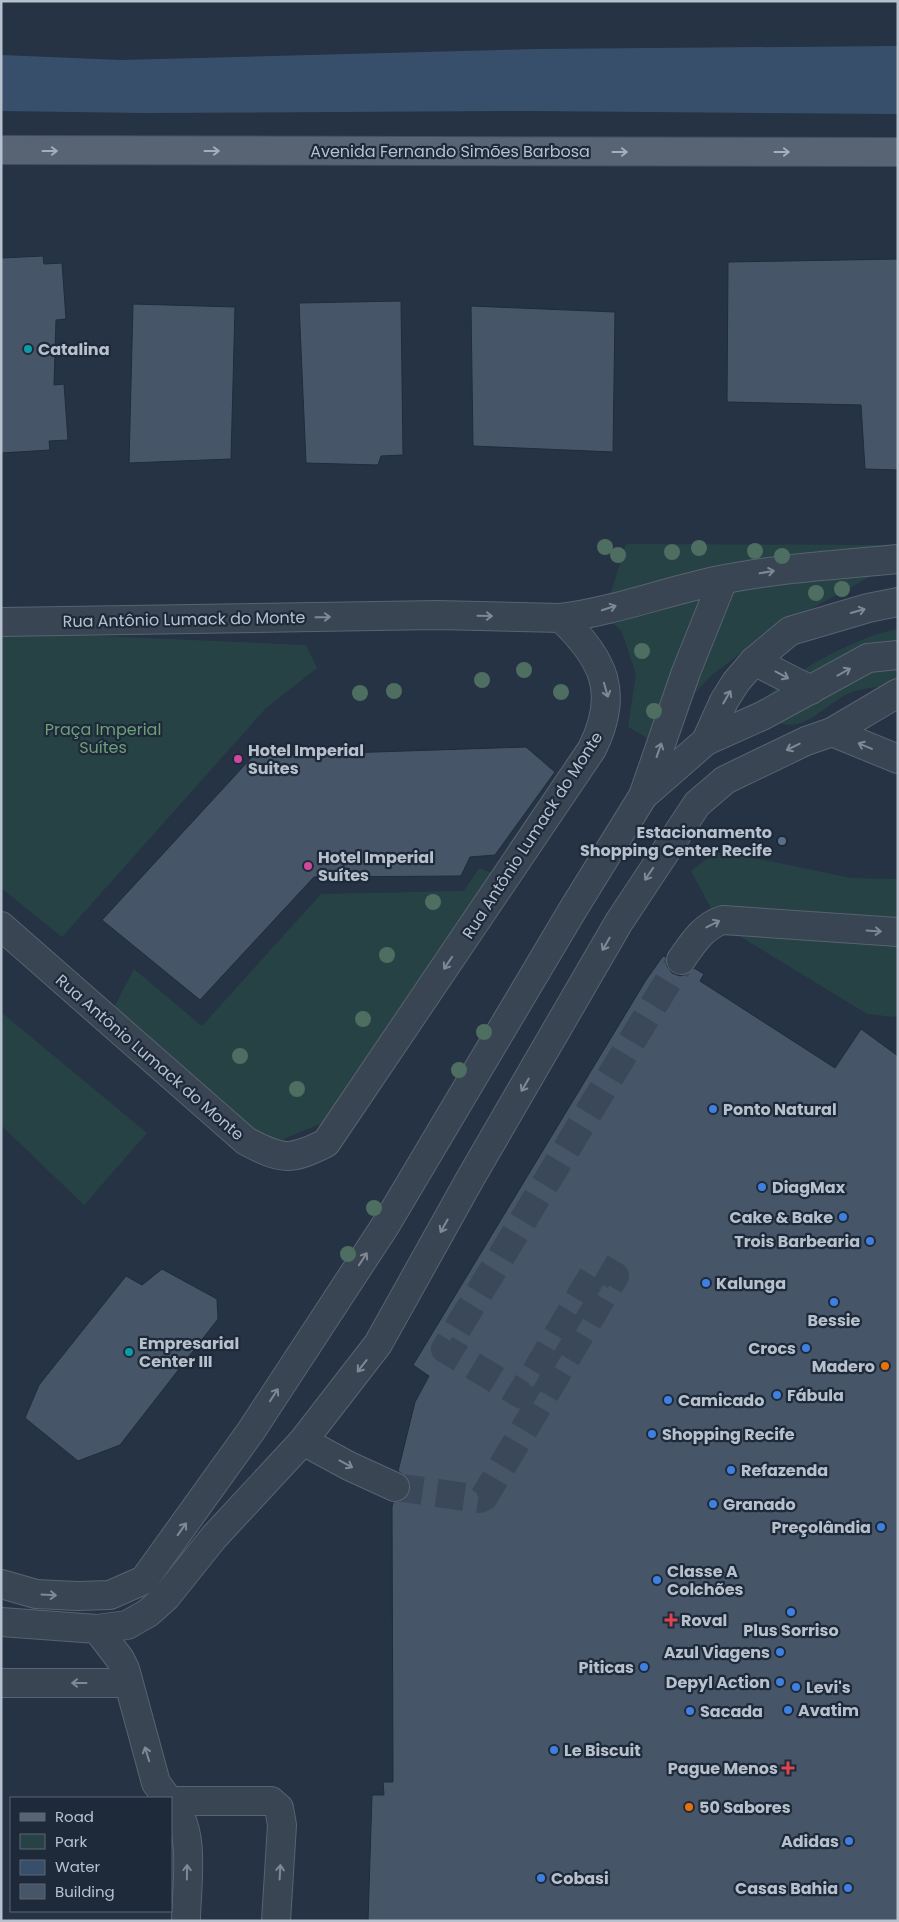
<svg xmlns="http://www.w3.org/2000/svg" width="899" height="1922" font-family="Poppins,sans-serif">
<style>
.green{fill:#274245}
.water{fill:#384f6c}
.building{fill:#465568;stroke:#202c3b}
.lines{fill:none;stroke-linecap:round;stroke-linejoin:round}
.minor-tunnel{stroke:#3b4859;stroke-width:28;stroke-dasharray:28 14;stroke-linecap:butt}
.minor-casing{stroke:#586371;stroke-width:30}
.major-casing{stroke:#434e5d;stroke-width:30}
.minor{stroke:#3a4553;stroke-width:28}
.major{stroke:#586473;stroke-width:28}
.tree{fill:#4d6e61}
.oneway{stroke:#a4aebb}
.oneway2{stroke:#7f8996}
.culture-dot{fill:#0f9aa8;stroke:#1e2a39;stroke-width:2}
.hotel-dot{fill:#d1479c;stroke:#1e2a39;stroke-width:2}
.service-dot{fill:#5c6f8a;stroke:#1e2a39;stroke-width:2}
.shop-dot{fill:#3f7fe0;stroke:#1e2a39;stroke-width:2}
.food-dot{fill:#e8710a;stroke:#1e2a39;stroke-width:2}
.health-dot{fill:#e0444e;stroke:#1e2a39;stroke-width:2}
.labels{text-anchor:middle;stroke-width:4.5;stroke-linejoin:round;paint-order:stroke}
.street-label{font-size:16px;fill:#b7c0cd;stroke:#1e2a39}
.poi-label{font-size:16px;font-weight:bold;fill:#b7c0cd;stroke:#1e2a39;text-anchor:start}
.park-label{font-size:16px;fill:#6d9f78;stroke:#1e2a39}
</style>
<rect width="100%" height="100%" fill="#253344"/>
<g class="green">
<path d="M626 544 893 545 895 563 767 633 711 676 651 740 628 727 636 674 622 632 604 615Z"/>
<path d="M898 629V685C884 687 868 687 855 691 825 700 802 743 767 716L766 697C794 671 860 635 898 629Z"/>
<path d="M52 634 306 645 317 668 266 708 62 937 1 888V635Z"/>
<path d="M719 853 750 857 851 878 898 879V926L713 912 691 871 706 859Z"/>
<path d="M479 868 494 874 322 1123 272 1144 111 1013 134 969 202 1026 321 894 464 891Z"/>
<path d="M733 932 898 939V1014L894 1017 867 1014Z"/>
<path d="M1 1012 147 1133 84 1205 1 1125Z"/>
</g>
<path class="water" d="M898 46V114L531 111 143 113 1 111V55L121 60 537 49Z"/>
<g class="building">
<path d="M43 256 44 264 62 263 66 319 56 320 54 385 64 384 68 440 49 441 50 450 1 453V258Z"/>
<path d="M898 259V470L865 469 861 405 727 402 728 262Z"/>
<path d="M401 301 403 455 381 456 378 465 306 463 299 303Z"/>
<path d="M133 304 235 307 231 459 129 463Z"/>
<path d="M471 306 615 312 613 452 473 446Z"/>
<path d="M526 747 555 772 495 855 470 857 461 876 314 877 200 1000 102 920 253 756Z"/>
<path d="M663 956 666 957 667 966 672 973 680 976 687 974 694 968 704 974 700 981 835 1068 861 1029 898 1056V1921H368L372 1795H384L383 1782H393L392 1507 393 1502 404 1500 409 1493 410 1485 408 1478 398 1471 415 1402 429 1376 413 1365 646 980Z"/>
<path d="M162 1269 217 1299 218 1319 120 1445 78 1461 25 1418 39 1385 126 1276 142 1285Z"/>
</g>
<g class="lines">
<path class="minor-tunnel" d="M395 1487 479 1499 484 1497 615 1276 598 1266 522 1395 445 1349 681 960"/>
<g class="minor-casing">
<g id="minor">
<path d="M561 618C615 611 667 591 720 580 779 568 838 565 898 559"/>
<path d="M1 622 437 615 561 618C604 659 620 693 592 749L326 1143C290 1161 282 1160 246 1141L1 926"/>
<path d="M754 661 811 690"/>
<path d="M832 732 898 759"/>
<path d="M706 741 724 701 736 682 754 661 790 631 868 608 898 602"/>
<path d="M643 796 686 672 723 580"/>
<path d="M681 960C693 943 703 926 723 920L898 932"/>
<path d="M303 1441 349 1466 395 1487"/>
<path d="M1 1584 36 1594 77 1596 110 1595 144 1580 251 1431 385 1226 572 911 643 796 706 741 762 716 868 658 898 655"/>
<path d="M1 1622 97 1629 120 1659 125 1669 156 1783 167 1798"/>
<path d="M97 1629 127 1625 148 1613 166 1597 214 1537 303 1441 378 1344 470 1179 619 922 697 804 725 780 806 741 832 732 898 693"/>
<path d="M1 1683H128"/>
<path d="M171 1801H271L279 1808 282 1825 276 1921"/>
<path d="M171 1804C197 1828 186 1887 186 1921"/>
</g>
</g>
<g class="major-casing">
<path id="major" d="M1 150 898 152"/>
</g>
<use href="#minor" class="minor"/>
<use href="#major" class="major"/>
</g>
<g class="tree">
<circle cx="605" cy="547" r="8"/>
<circle cx="699" cy="548" r="8"/>
<circle cx="755" cy="551" r="8"/>
<circle cx="672" cy="552" r="8"/>
<circle cx="618" cy="555" r="8"/>
<circle cx="782" cy="556" r="8"/>
<circle cx="842" cy="589" r="8"/>
<circle cx="816" cy="593" r="8"/>
<circle cx="642" cy="651" r="8"/>
<circle cx="524" cy="670" r="8"/>
<circle cx="482" cy="680" r="8"/>
<circle cx="394" cy="691" r="8"/>
<circle cx="561" cy="692" r="8"/>
<circle cx="360" cy="693" r="8"/>
<circle cx="654" cy="711" r="8"/>
<circle cx="433" cy="902" r="8"/>
<circle cx="387" cy="955" r="8"/>
<circle cx="363" cy="1019" r="8"/>
<circle cx="484" cy="1032" r="8"/>
<circle cx="240" cy="1056" r="8"/>
<circle cx="459" cy="1070" r="8"/>
<circle cx="297" cy="1089" r="8"/>
<circle cx="374" cy="1208" r="8"/>
<circle cx="348" cy="1254" r="8"/>
</g>
<defs><path id="oneway-shaft" d="M-6 0H5M1.5-3L5.5 0L1.5 3" fill="none" stroke-width="1.6" stroke-linecap="round" stroke-linejoin="round" transform="scale(1.25)"/></defs>
<g class="oneway">
<use href="#oneway-shaft" transform="translate(50 151)"/>
<use href="#oneway-shaft" transform="translate(212 151)"/>
<use href="#oneway-shaft" transform="translate(620 152)"/>
<use href="#oneway-shaft" transform="translate(782 152)"/>
</g>
<g class="oneway2">
<use href="#oneway-shaft" transform="translate(767 572) rotate(-10)"/>
<use href="#oneway-shaft" transform="translate(609 608) rotate(-18)"/>
<use href="#oneway-shaft" transform="translate(858 611) rotate(-16)"/>
<use href="#oneway-shaft" transform="translate(485 616) rotate(1)"/>
<use href="#oneway-shaft" transform="translate(323 617) rotate(-1)"/>
<use href="#oneway-shaft" transform="translate(844 672) rotate(-29)"/>
<use href="#oneway-shaft" transform="translate(782 675) rotate(28)"/>
<use href="#oneway-shaft" transform="translate(606 690) rotate(74)"/>
<use href="#oneway-shaft" transform="translate(727 697) rotate(-60)"/>
<use href="#oneway-shaft" transform="translate(865 746) rotate(-157)"/>
<use href="#oneway-shaft" transform="translate(793 747) rotate(154)"/>
<use href="#oneway-shaft" transform="translate(659 750) rotate(-71)"/>
<use href="#oneway-shaft" transform="translate(649 874) rotate(124)"/>
<use href="#oneway-shaft" transform="translate(713 924) rotate(-27)"/>
<use href="#oneway-shaft" transform="translate(874 931) rotate(4)"/>
<use href="#oneway-shaft" transform="translate(606 944) rotate(120)"/>
<use href="#oneway-shaft" transform="translate(448 963) rotate(124)"/>
<use href="#oneway-shaft" transform="translate(525 1085) rotate(120)"/>
<use href="#oneway-shaft" transform="translate(444 1226) rotate(119)"/>
<use href="#oneway-shaft" transform="translate(363 1259) rotate(-57)"/>
<use href="#oneway-shaft" transform="translate(362 1366) rotate(128)"/>
<use href="#oneway-shaft" transform="translate(274 1395) rotate(-57)"/>
<use href="#oneway-shaft" transform="translate(346 1464) rotate(28)"/>
<use href="#oneway-shaft" transform="translate(182 1529) rotate(-55)"/>
<use href="#oneway-shaft" transform="translate(49 1595) rotate(3)"/>
<use href="#oneway-shaft" transform="translate(79 1683) rotate(-180)"/>
<use href="#oneway-shaft" transform="translate(147 1754) rotate(-107)"/>
<use href="#oneway-shaft" transform="translate(187 1872) rotate(-89)"/>
<use href="#oneway-shaft" transform="translate(280 1872) rotate(-87)"/>
</g>
<g class="culture-dot">
<circle cx="28" cy="349" r="5"/>
<circle cx="129" cy="1352" r="5"/>
</g>
<g class="hotel-dot">
<circle cx="238" cy="759" r="5"/>
<circle cx="308" cy="866" r="5"/>
</g>
<circle class="service-dot" cx="782" cy="841" r="5"/>
<g class="shop-dot">
<circle cx="713" cy="1109" r="5"/>
<circle cx="762" cy="1187" r="5"/>
<circle cx="843" cy="1217" r="5"/>
<circle cx="870" cy="1241" r="5"/>
<circle cx="706" cy="1283" r="5"/>
<circle cx="834" cy="1302" r="5"/>
<circle cx="806" cy="1348" r="5"/>
<circle cx="777" cy="1395" r="5"/>
<circle cx="668" cy="1400" r="5"/>
<circle cx="652" cy="1434" r="5"/>
<circle cx="731" cy="1470" r="5"/>
<circle cx="713" cy="1504" r="5"/>
<circle cx="881" cy="1527" r="5"/>
<circle cx="657" cy="1580" r="5"/>
<circle cx="791" cy="1612" r="5"/>
<circle cx="780" cy="1652" r="5"/>
<circle cx="644" cy="1667" r="5"/>
<circle cx="780" cy="1682" r="5"/>
<circle cx="796" cy="1687" r="5"/>
<circle cx="788" cy="1710" r="5"/>
<circle cx="690" cy="1711" r="5"/>
<circle cx="554" cy="1750" r="5"/>
<circle cx="849" cy="1841" r="5"/>
<circle cx="541" cy="1878" r="5"/>
<circle cx="848" cy="1888" r="5"/>
</g>
<g class="food-dot">
<circle cx="885" cy="1366" r="5"/>
<circle cx="689" cy="1807" r="5"/>
</g>
<g class="health-dot">
<path d="M668.5 1612.5h5v5h5v5h-5v5h-5v-5h-5v-5h5z"/>
<path d="M785.5 1760.5h5v5h5v5h-5v5h-5v-5h-5v-5h5z"/>
</g>
<g class="labels">
<g class="street-label">
<text x="450" y="157">Avenida Fernando Simões Barbosa</text>
<text transform="translate(184 619) rotate(-1)" y="6">Rua Antônio Lumack do Monte</text>
<text transform="translate(532 835) rotate(-57)" y="6">Rua Antônio Lumack do Monte</text>
<text transform="translate(150 1057) rotate(41)" y="6">Rua Antônio Lumack do Monte</text>
</g>
<g class="poi-label">
<text x="38" y="355">Catalina</text>
<text x="248" y="756">Hotel Imperial<tspan x="248" dy="18">Suites</tspan></text>
<text x="772" y="838" text-anchor="end">Estacionamento<tspan x="772" dy="18">Shopping Center Recife</tspan></text>
<text x="318" y="863">Hotel Imperial<tspan x="318" dy="18">Suítes</tspan></text>
<text x="723" y="1115">Ponto Natural</text>
<text x="772" y="1193">DiagMax</text>
<text x="833" y="1223" text-anchor="end">Cake &amp; Bake</text>
<text x="860" y="1247" text-anchor="end">Trois Barbearia</text>
<text x="716" y="1289">Kalunga</text>
<text x="834" y="1326" text-anchor="middle">Bessie</text>
<text x="139" y="1349">Empresarial<tspan x="139" dy="18">Center III</tspan></text>
<text x="796" y="1354" text-anchor="end">Crocs</text>
<text x="875" y="1372" text-anchor="end">Madero</text>
<text x="787" y="1401">Fábula</text>
<text x="678" y="1406">Camicado</text>
<text x="662" y="1440">Shopping Recife</text>
<text x="741" y="1476">Refazenda</text>
<text x="723" y="1510">Granado</text>
<text x="871" y="1533" text-anchor="end">Preçolândia</text>
<text x="667" y="1577">Classe A<tspan x="667" dy="18">Colchões</tspan></text>
<text x="681" y="1626">Roval</text>
<text x="791" y="1636" text-anchor="middle">Plus Sorriso</text>
<text x="770" y="1658" text-anchor="end">Azul Viagens</text>
<text x="634" y="1673" text-anchor="end">Piticas</text>
<text x="770" y="1688" text-anchor="end">Depyl Action</text>
<text x="806" y="1693">Levi's</text>
<text x="798" y="1716">Avatim</text>
<text x="700" y="1717">Sacada</text>
<text x="564" y="1756">Le Biscuit</text>
<text x="778" y="1774" text-anchor="end">Pague Menos</text>
<text x="699" y="1813">50 Sabores</text>
<text x="839" y="1847" text-anchor="end">Adidas</text>
<text x="551" y="1884">Cobasi</text>
<text x="838" y="1894" text-anchor="end">Casas Bahia</text>
</g>
<g class="park-label">
<text x="103" y="735">Praça Imperial<tspan x="103" dy="18">Suítes</tspan></text>
</g>
</g>
<rect width="899" height="1922" fill="none" stroke="#b7c0cd" stroke-width="5"/>
<rect x="10" y="1797" width="162" height="115" fill="#1e2a39" stroke="#5b6674"/>
<rect x="20" y="1813" width="25" height="8" fill="#586473" stroke="#5b6674"/>
<text x="55" y="1822" font-size="15" fill="#b7c0cd">Road</text>
<rect x="20" y="1834" width="25" height="15" fill="#274245" stroke="#5b6674"/>
<text x="55" y="1847" font-size="15" fill="#b7c0cd">Park</text>
<rect x="20" y="1860" width="25" height="15" fill="#384f6c" stroke="#5b6674"/>
<text x="55" y="1872" font-size="15" fill="#b7c0cd">Water</text>
<rect x="20" y="1884" width="25" height="15" fill="#465568" stroke="#5b6674"/>
<text x="55" y="1897" font-size="15" fill="#b7c0cd">Building</text>
</svg>
